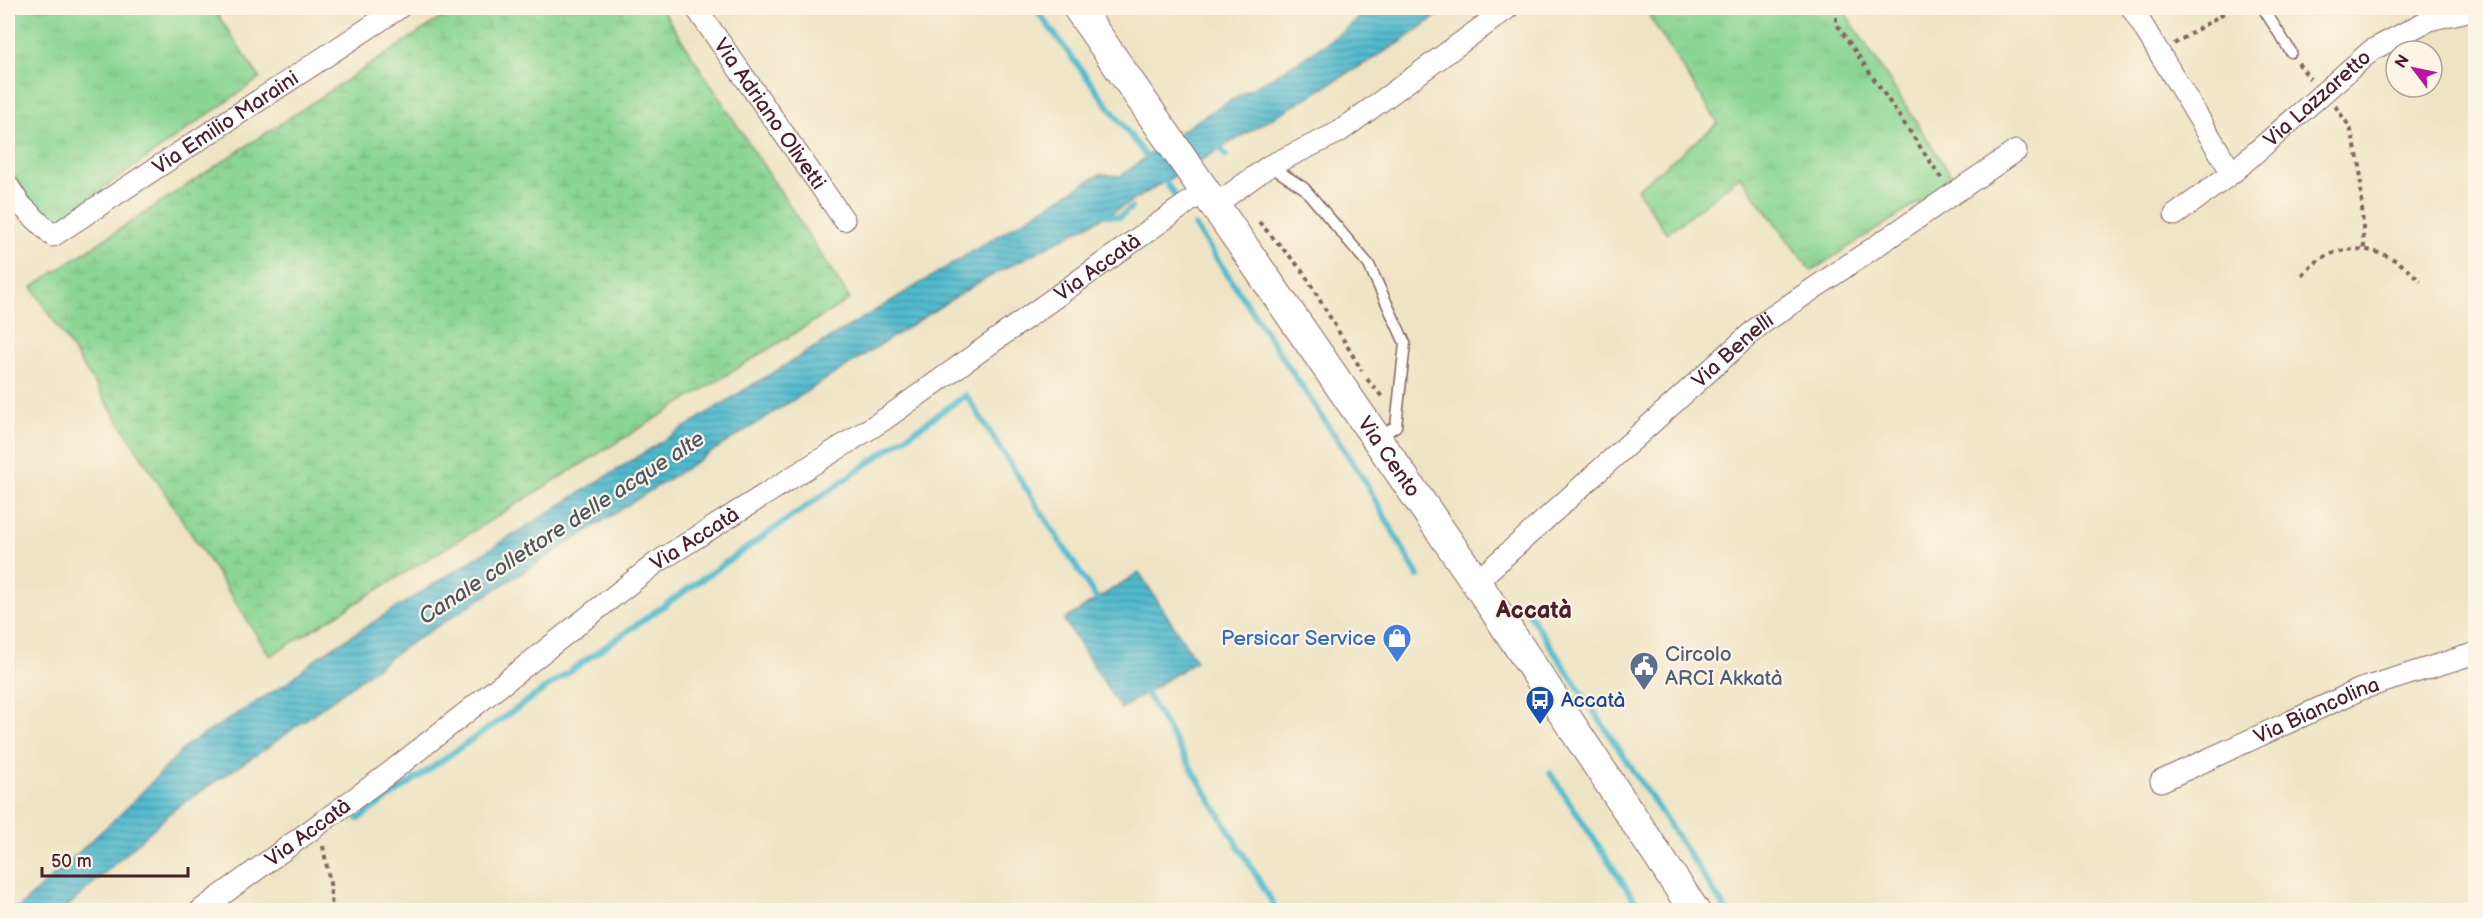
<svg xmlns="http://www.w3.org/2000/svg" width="2483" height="918" font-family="'Balsamiq Sans',sans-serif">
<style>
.grass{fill:url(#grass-tufts);stroke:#6a7a5e;stroke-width:1.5}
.wetland{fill:url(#wetland-marsh);stroke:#6a7a5e;stroke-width:1.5}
.water{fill:url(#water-rules);stroke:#4d6c7c;stroke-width:1.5}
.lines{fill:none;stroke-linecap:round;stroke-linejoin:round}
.stream{stroke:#50b9cd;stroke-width:6}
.service-casing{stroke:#836461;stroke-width:13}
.minor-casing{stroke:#836461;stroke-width:23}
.secondary-casing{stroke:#836461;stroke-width:32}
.path{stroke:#836461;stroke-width:4;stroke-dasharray:4.5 4.5;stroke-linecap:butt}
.service{stroke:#fff;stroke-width:10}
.minor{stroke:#fff;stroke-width:21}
.secondary{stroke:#fff;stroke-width:30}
.labels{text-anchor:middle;stroke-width:4.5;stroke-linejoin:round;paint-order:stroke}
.street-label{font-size:21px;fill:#4a1f2b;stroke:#fcf5e5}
.shop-label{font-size:21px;fill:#366cbe;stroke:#fcf5e5;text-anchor:end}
.service-label{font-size:21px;fill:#4e5e75;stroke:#fcf5e5;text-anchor:start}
.transit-label{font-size:21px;fill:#164399;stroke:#fcf5e5;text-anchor:start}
.water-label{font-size:22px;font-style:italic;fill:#4c5564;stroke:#fcf5e5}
.quarter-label{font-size:24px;font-weight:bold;fill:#4a1f2b;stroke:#fcf5e5}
</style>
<defs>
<pattern id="grass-tufts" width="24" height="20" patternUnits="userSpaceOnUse" patternTransform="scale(1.5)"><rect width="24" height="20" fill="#89d592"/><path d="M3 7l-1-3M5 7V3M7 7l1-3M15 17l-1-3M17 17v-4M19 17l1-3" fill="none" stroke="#78b67e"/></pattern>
<pattern id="wetland-marsh" width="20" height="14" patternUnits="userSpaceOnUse" patternTransform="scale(1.5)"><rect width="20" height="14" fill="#89d592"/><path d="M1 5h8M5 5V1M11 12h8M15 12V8" fill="none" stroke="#78b67e"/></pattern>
<pattern id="water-rules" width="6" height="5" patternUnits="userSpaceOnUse" patternTransform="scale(1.5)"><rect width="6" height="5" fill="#50b9cd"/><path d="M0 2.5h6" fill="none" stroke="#4496a7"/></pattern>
</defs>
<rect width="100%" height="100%" fill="#fcf5e5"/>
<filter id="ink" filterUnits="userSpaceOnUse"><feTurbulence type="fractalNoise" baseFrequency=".0167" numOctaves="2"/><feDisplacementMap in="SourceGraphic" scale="12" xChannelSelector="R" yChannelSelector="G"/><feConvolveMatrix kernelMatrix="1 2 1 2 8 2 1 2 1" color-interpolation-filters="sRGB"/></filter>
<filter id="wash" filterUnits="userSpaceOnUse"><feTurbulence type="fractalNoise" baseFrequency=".008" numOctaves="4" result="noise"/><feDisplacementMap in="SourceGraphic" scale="24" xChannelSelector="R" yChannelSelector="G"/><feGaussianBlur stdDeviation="1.35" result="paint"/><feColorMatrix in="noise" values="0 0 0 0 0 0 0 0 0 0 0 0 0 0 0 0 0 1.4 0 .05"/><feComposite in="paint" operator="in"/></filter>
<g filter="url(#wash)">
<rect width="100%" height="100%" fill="#eee4c5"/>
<g class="grass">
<path d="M8 8H213L260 78 58 220 33 205 8 166Z"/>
<path d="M1644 8H1842L1954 180 1811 271 1740 176 1667 234 1637 189 1718 123Z"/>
</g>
<path class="wetland" d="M456 8H661L850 299 270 656 32 287Z"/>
<g class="water">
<path d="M1370 8H1448L1401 42 1117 210 976 284 406 646 267 748 177 807 64 910H16L127 808 187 745 287 683 319 656 741 392 1100 174 1121 176C1145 158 1169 139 1195 122 1255 84 1317 58 1370 8Z"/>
<path d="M1139 572 1196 661 1121 709 1064 620Z"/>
</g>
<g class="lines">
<g class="stream">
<path d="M1035 8 1151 163"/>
<path d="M1217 142 1226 156"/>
<path d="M1161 175 1176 197"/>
<path d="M1099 214 1119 217 1131 208"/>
<path d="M1195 226 1363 478 1418 576"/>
<path d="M1527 611 1726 910"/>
<path d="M1146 693 1277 910"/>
<path d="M1550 773 1641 910"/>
<path d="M358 819 966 395 1097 599"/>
</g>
</g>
</g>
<g filter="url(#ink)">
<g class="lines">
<g class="service-casing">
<g id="service">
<path d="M2263 8 2291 52"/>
<path d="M1270 166 1304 188 1369 265 1405 343 1396 426 1378 438"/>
</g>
</g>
<g class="minor-casing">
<g id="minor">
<path id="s1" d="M696 8 844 220"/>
<path d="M2132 8 2232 173"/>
<path id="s2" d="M8 186 20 204 53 236 399 8"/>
<path d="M1215 205 1269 166 1339 132 1508 8"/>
<path id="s3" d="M2175 215 2232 173 2372 50 2429 20 2476 9"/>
<path id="s4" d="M1476 582 1760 325 2016 151"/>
<path id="s5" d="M2161 781 2361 689 2476 653"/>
<path id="s6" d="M201 910 388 774 656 563 885 419 1204 191"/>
</g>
</g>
<g class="secondary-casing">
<g id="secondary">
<path id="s7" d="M1078 8 1476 582 1694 910"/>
</g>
</g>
<g class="path">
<path d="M1836 8V23L1942 179"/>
<path d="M2174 44 2232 8"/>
<path d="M2298 63 2310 79"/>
<path d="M2335 106 2350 127 2360 166 2364 249"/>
<path d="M1259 222 1302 270 1362 371"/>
<path d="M2302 275C2309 269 2316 261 2324 257 2359 239 2398 254 2420 282"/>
<path d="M1367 379 1384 399"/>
<path d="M323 846 330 883 332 910"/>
</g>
<use href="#service" class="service"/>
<use href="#minor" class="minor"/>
<use href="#secondary" class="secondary"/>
</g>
</g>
<defs>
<g id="shop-pin" transform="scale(1.5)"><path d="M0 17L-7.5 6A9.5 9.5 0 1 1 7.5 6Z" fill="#3f7fe0" stroke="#fcf5e5"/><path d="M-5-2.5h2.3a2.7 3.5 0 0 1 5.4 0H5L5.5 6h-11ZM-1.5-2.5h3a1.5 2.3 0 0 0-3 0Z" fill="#fff"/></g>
<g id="civic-pin" transform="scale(1.5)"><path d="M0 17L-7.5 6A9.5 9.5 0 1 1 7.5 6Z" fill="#5c6f8a" stroke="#fcf5e5"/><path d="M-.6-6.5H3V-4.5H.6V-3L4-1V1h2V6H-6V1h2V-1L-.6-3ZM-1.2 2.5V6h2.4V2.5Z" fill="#fff"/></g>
<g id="bus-pin" transform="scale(1.5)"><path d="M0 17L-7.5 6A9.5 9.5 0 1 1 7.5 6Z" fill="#1a4fb4" stroke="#fcf5e5"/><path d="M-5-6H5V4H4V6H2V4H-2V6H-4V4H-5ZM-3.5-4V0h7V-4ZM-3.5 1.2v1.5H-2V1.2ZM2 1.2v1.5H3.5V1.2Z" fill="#fff"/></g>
</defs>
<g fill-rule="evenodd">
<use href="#shop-pin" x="1397" y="638"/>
<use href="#civic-pin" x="1644" y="666"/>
<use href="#bus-pin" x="1540" y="700"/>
</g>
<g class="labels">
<g class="street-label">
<text dy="7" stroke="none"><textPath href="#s3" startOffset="184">Via Lazzaretto</textPath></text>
<text dy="7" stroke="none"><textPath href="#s1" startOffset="129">Via Adriano Olivetti</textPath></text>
<text dy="7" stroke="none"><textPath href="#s2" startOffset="274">Via Emilio Maraini</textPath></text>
<text dy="7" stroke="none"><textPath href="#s6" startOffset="1104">Via Accatà</textPath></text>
<text dy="7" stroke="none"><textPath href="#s4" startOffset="346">Via Benelli</textPath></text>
<text dy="7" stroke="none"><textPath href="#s7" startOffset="546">Via Cento</textPath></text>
<text dy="7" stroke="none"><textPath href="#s6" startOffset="618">Via Accatà</textPath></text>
<text dy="7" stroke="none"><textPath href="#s5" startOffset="171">Via Biancolina</textPath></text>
<text dy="7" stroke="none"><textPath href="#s6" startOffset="132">Via Accatà</textPath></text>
</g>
<g class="shop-label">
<text x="1376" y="645">Persicar Service</text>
</g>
<g class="service-label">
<text x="1665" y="661">Circolo<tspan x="1665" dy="24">ARCI Akkatà</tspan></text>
</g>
<g class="transit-label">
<text x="1561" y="707">Accatà</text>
</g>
<g class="water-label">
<text transform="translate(561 527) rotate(-33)" y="8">Canale collettore delle acque alte</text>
</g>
<g class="quarter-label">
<text x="1534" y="618">Accatà</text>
</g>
</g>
<rect width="2483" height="918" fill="none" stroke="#fcf5e5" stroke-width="30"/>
<g transform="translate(2414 69) rotate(302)"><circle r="28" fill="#fcf5e5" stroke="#b59f9b" stroke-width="1.5"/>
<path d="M0-4.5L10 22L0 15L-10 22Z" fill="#b5179e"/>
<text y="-9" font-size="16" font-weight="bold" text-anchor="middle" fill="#4a1f2b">N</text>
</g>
<path d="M42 867v9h146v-9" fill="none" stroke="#4a1f2b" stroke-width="3"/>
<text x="51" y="867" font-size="18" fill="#4a1f2b" stroke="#fcf5e5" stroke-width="4.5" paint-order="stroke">50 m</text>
</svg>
